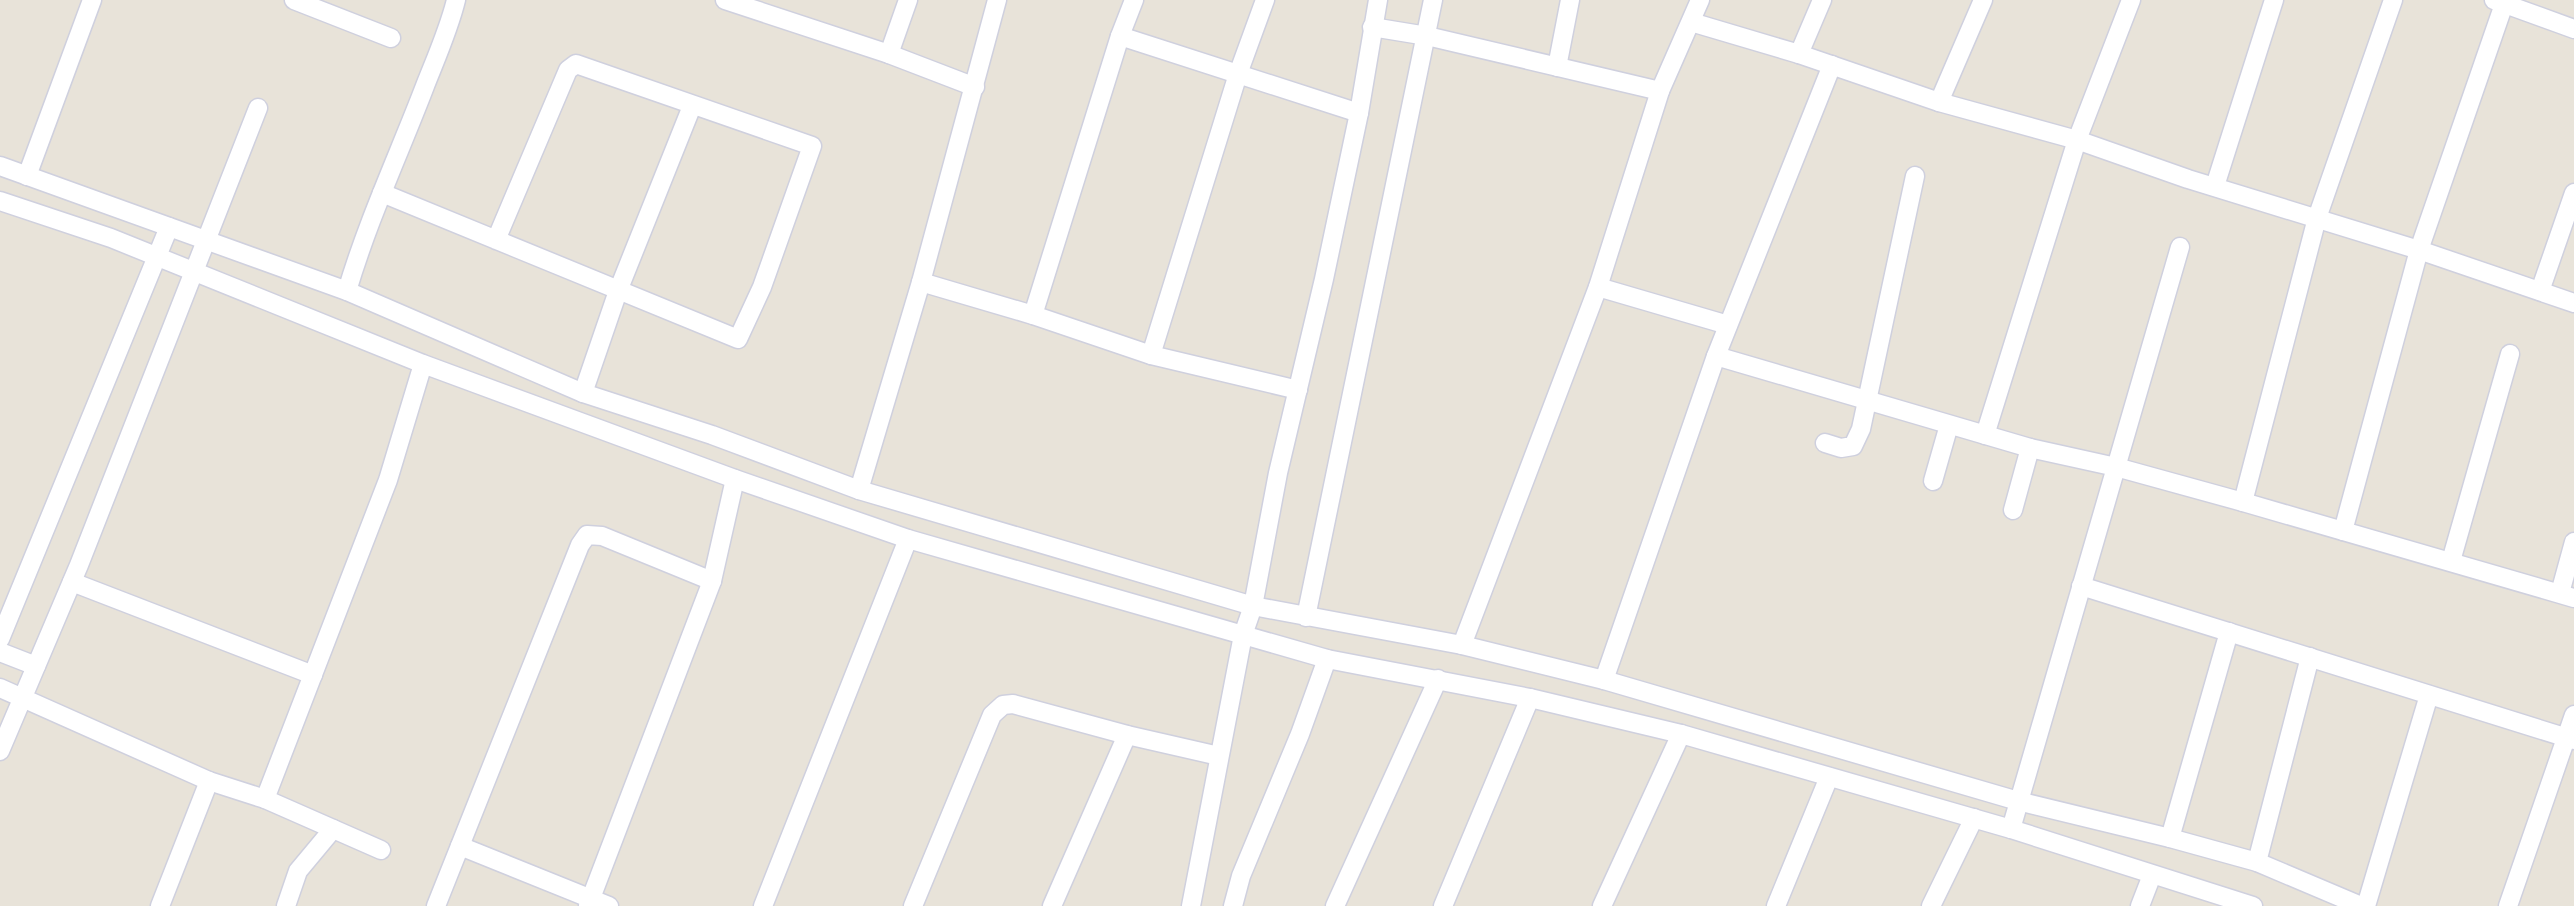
<svg xmlns="http://www.w3.org/2000/svg" width="2574" height="906" font-family="'Noto Sans',sans-serif">
<style>
.lines{fill:none;stroke-linecap:round;stroke-linejoin:round}
.minor-casing{stroke:#cfd0de;stroke-width:21}
.minor{stroke:#fff;stroke-width:18}
</style>
<rect width="100%" height="100%" fill="#e8e3d9"/>
<g class="lines">
<g class="minor-casing">
<g id="minor">
<path d="M294 0 391 38"/>
<path d="M725 0 889 54 975 87"/>
<path d="M2494 0 2574 29"/>
<path d="M1691 22 1799 54 1939 102 2077 140 2188 179 2419 250 2574 303"/>
<path d="M1372 27 1427 36 1660 91 1700 0"/>
<path d="M1120 36 1359 113"/>
<path d="M889 54 908 0"/>
<path d="M1799 54 1822 0"/>
<path d="M1557 67 1570 0"/>
<path d="M1939 102 1983 0"/>
<path d="M0 166 347 291 583 393 712 435 859 490 1253 606 1462 645 1604 680 2018 801 2170 838 2257 862 2361 906"/>
<path d="M27 176 92 0"/>
<path d="M2215 186 2274 0"/>
<path d="M382 193 738 339 762 287 812 146 576 64 568 70 496 240"/>
<path d="M0 201 111 238 423 364 735 479 908 539 1327 659 1530 698 1681 734 2011 829 2253 906"/>
<path d="M921 282 1033 315 1151 355 1298 390"/>
<path d="M1598 287 1728 325"/>
<path d="M347 291C368 220 399 154 425 86 436 58 449 29 456 0"/>
<path d="M2540 291 2574 193"/>
<path d="M1033 315 1120 36 1134 0"/>
<path d="M1151 355 1238 74 1265 0"/>
<path d="M1716 356 2030 448 2116 467 2243 502 2574 598"/>
<path d="M583 393 618 291 692 106"/>
<path d="M1985 435 2077 140 2131 0"/>
<path d="M1825 443 1841 448 1853 446 1861 429 1915 176"/>
<path d="M1933 481 1949 425"/>
<path d="M859 490 921 282 997 0"/>
<path d="M2243 502 2317 218 2393 0"/>
<path d="M2013 510 2030 448"/>
<path d="M2343 531 2419 250 2504 4"/>
<path d="M2451 561 2510 354"/>
<path d="M72 582 313 675"/>
<path d="M2081 586 2574 740"/>
<path d="M2560 593 2574 542"/>
<path d="M1306 617 1433 0"/>
<path d="M0 639 169 227"/>
<path d="M1462 645 1598 287 1660 91"/>
<path d="M0 652 36 666"/>
<path d="M1604 680 1716 356 1832 65"/>
<path d="M0 688 209 781 265 799"/>
<path d="M0 751 79 565 258 108"/>
<path d="M2011 829 2180 247"/>
<path d="M2170 838 2229 632"/>
<path d="M460 846 609 906"/>
<path d="M381 850 265 799 388 480 423 364"/>
<path d="M2257 862 2310 657"/>
<path d="M160 906 209 781"/>
<path d="M286 906 298 871 333 829"/>
<path d="M436 906 580 545 587 535 602 536 712 581"/>
<path d="M588 906 712 581 735 479"/>
<path d="M763 906 908 539"/>
<path d="M913 906 992 715 1003 705 1013 704 1127 735 1219 756"/>
<path d="M1052 906 1127 735"/>
<path d="M1191 906 1243 635 1253 606 1278 473 1324 279 1359 113 1378 0"/>
<path d="M1233 906 1241 876 1300 734 1327 659"/>
<path d="M1335 906 1438 679"/>
<path d="M1443 906 1530 698"/>
<path d="M1602 906 1681 734"/>
<path d="M1776 906 1829 777"/>
<path d="M1931 906 1974 818"/>
<path d="M2140 906 2152 875"/>
<path d="M2366 906 2429 695"/>
<path d="M2508 906 2574 715"/>
</g>
</g>
<use href="#minor" class="minor"/>
</g>
</svg>
